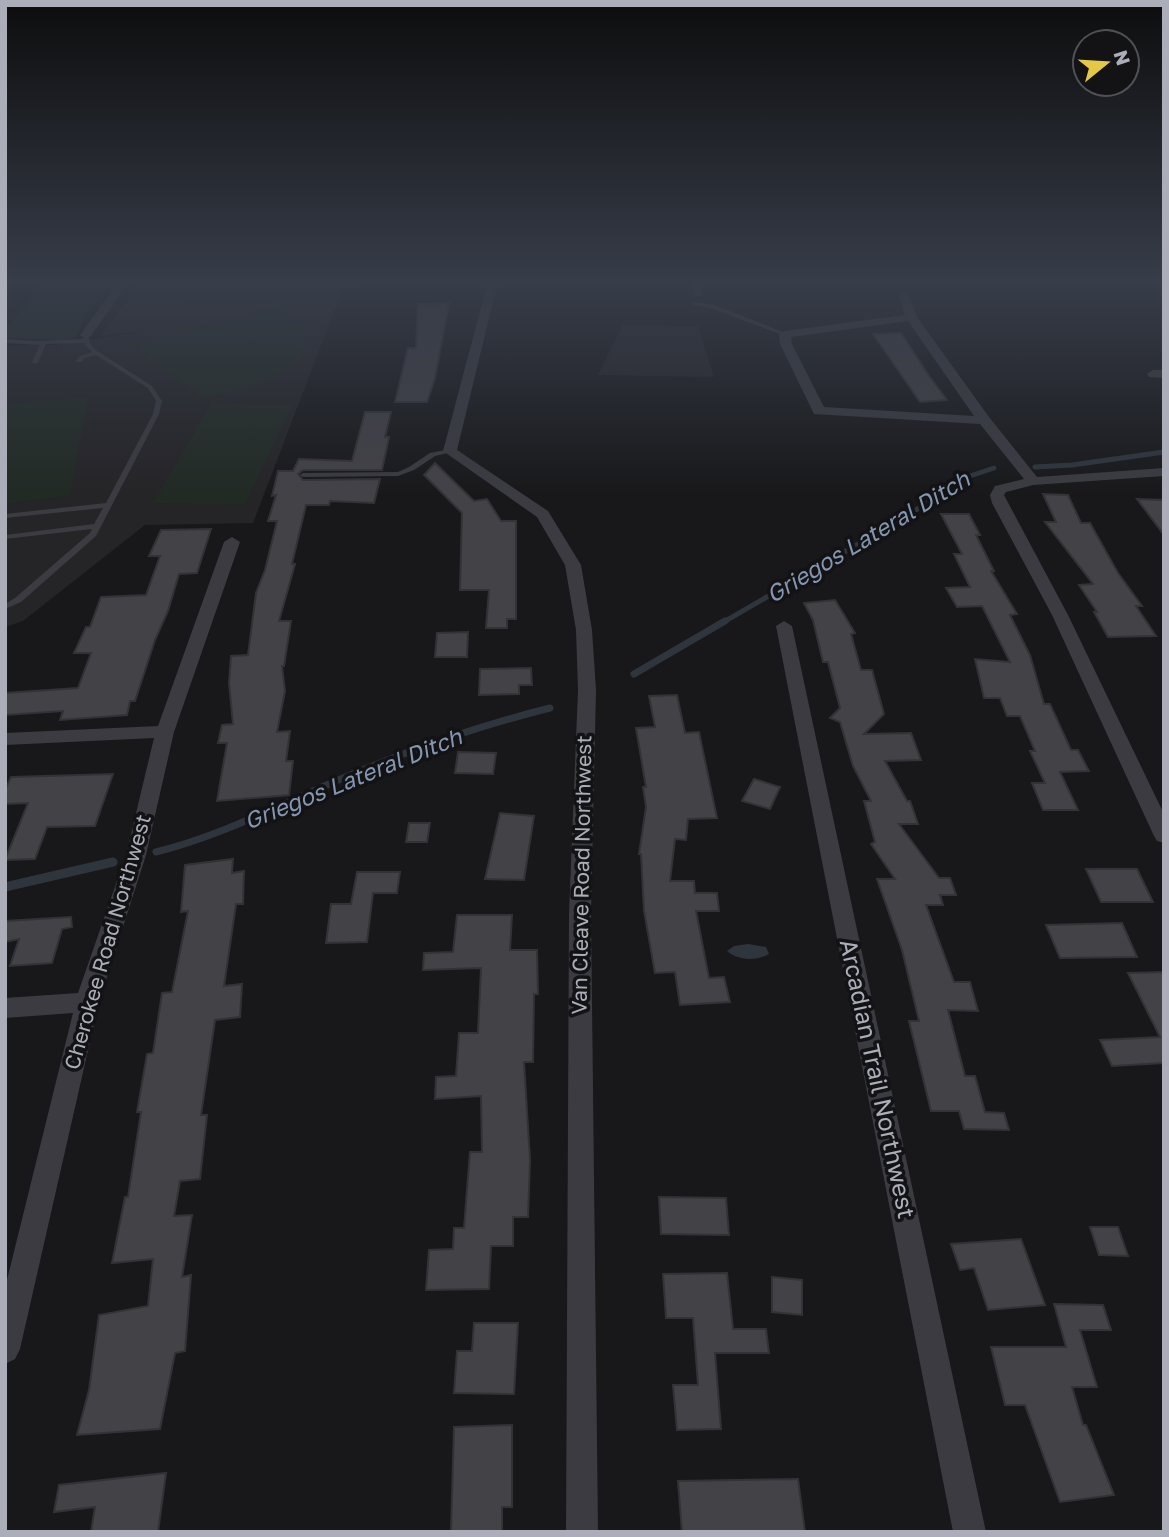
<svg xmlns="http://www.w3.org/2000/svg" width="1169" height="1537" font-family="'Golos Text',sans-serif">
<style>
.built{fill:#252427}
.green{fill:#222a24}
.water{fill:#2f353d}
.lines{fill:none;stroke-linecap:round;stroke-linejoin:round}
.stream-far2{stroke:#2f353d;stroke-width:5}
.stream-far1{stroke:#2f353d;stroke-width:7}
.stream{stroke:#2f353d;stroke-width:9}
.building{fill:#434247;stroke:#333236;stroke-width:2}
.lane{fill:#3b3b41;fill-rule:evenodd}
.street{fill:#3b3b41;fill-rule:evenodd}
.labels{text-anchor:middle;stroke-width:7;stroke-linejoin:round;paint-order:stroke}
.street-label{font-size:21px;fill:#abadb9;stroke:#131315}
.water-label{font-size:23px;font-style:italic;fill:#8596b1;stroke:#131315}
.near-street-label{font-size:24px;fill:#abadb9;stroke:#131315}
</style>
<rect width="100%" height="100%" fill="#18181a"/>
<g class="built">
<path d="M143 281H361L359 288H343L253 523 145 525 23 621 5 627V346L55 345 145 331 100 336Z"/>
<path d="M623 325 698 326 714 377 598 375Z"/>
</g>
<g class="green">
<path d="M48 281H116L84 317 77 337 63 340 5 338V330Z"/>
<path d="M156 281H285L273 303 141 302Z"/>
<path d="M272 309C337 334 296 371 251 386 236 392 219 395 203 398L139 350 145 342Z"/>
<path d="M88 397 70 496 5 503V405Z"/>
<path d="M211 404 292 405 245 505 153 503Z"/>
</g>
<path class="water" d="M748 944 766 947 769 954C756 961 739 961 727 951L734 946Z"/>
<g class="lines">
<g class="stream-far2">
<path d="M1035 467 1072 465 1164 452"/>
<path d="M722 623 913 512 961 479 994 468"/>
</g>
<g class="stream-far1">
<path d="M634 674 725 621"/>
<path d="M156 852C217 837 271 809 329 784 401 753 474 727 550 708"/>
</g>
<path class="stream" d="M5 887 113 862"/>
</g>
<g class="building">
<path d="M449 303 435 378 427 402H395L408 348H416L418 304Z"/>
<path d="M901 333 929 376 947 400 920 402 873 334Z"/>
<path d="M365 412H391L385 437H389L382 470H303L298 474 303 480 380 479 374 503 330 501 329 505H306L292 564H295L279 621H291L284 666H282L285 691 277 732 290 731 286 761H293L289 795 217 801 227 743H218L222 725 233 724 229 683 231 656 248 655 256 593 265 570 277 521H268L276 495 272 496 278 471H293L299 459 352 461Z"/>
<path d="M435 463 474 501 487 499 501 521H516V619H507V628H486L489 590H460L462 513 424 475Z"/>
<path d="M1043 494 1068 495 1081 523H1090L1118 573 1142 606H1136L1156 636 1108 637 1094 612H1097L1079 585 1093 584 1045 522H1056Z"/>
<path d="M1137 499 1164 500V535Z"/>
<path d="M941 514H969L980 535H976L994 571H991L1017 614 1010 615 1030 655 1044 704H1050L1071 750H1078L1089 771 1060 772 1078 810H1043L1032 783H1045L1030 751H1035L1020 716H1007L1000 698H984L975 659 1010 662 982 606 957 607 946 588 970 587 954 554H962Z"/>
<path d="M211 529 197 573 179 574 168 611 155 640 135 701H130L127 715 60 720 63 711 5 715V693L78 688 91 653H74L86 627H90L101 597 146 595 160 556H149L161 530Z"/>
<path d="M835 600 855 633 851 634 861 670H872L884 714 864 734 911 733 921 760 885 761 907 801H910L918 824H899L939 878H950L956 895H940L943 905H926L954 982H970L978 1011 948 1010 965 1076H975L985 1112 1004 1113 1009 1130 964 1129 959 1111H931L909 1021H919L902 950 877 879H895L871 844 875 842 864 801H871L853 766 840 722 830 718 840 708 828 662H823L813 620 804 603Z"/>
<path d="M468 632 467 657H435L437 633Z"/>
<path d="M531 668 532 685H519V694L479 695 480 669Z"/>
<path d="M677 695 685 733 699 732 717 818 688 819 686 840 675 839 670 881H694L695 893H717L719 911H696L709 978 724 977 730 1002 680 1005 675 972 655 973 644 911 641 854H639L646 807 643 787H646L636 728 655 727 649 696Z"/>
<path d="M458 752 496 753 493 774 455 773Z"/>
<path d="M113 774 95 826 47 827 35 859 5 860 28 803 5 804V790L11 777Z"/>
<path d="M754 779 780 787 770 809 742 801Z"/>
<path d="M500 813 534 816 524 880 485 879Z"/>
<path d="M409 823H430L427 842H406Z"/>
<path d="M233 859 232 873 244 871 243 904H236L224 986 242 984 240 1017 215 1020 201 1115H207L200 1179 180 1181 174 1216 192 1215 182 1277 191 1275 185 1351 175 1353 160 1429 77 1435 89 1390 99 1315 148 1306 153 1259 112 1263 125 1197H128L141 1112H137L147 1054 153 1053 162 993 172 992 188 911 181 912 185 865Z"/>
<path d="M1086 869H1137L1153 902H1101Z"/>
<path d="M357 872H400L397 893H373L367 942 326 943 331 904H351Z"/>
<path d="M457 915H512L510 950H537L538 994H534L533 1062H524L530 1160 528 1217H513V1246H491L489 1289 426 1290 429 1250 453 1249 454 1228H464L470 1152H482L481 1096 435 1099 436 1077 456 1076 459 1033H478L481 968 423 970 424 953 453 952Z"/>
<path d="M71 917 72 927 62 929 52 963 10 966 19 939 5 942V921Z"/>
<path d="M1122 923 1137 957 1060 958 1046 925Z"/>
<path d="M1164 972V1063L1112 1066 1100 1040 1160 1037 1128 973Z"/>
<path d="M659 1197 726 1198 729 1235 661 1234Z"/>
<path d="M1090 1227H1118L1128 1256 1099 1255Z"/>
<path d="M1021 1239 1045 1305 988 1310 974 1268 960 1270 951 1244Z"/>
<path d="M727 1273 733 1329H766L769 1353H715L721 1429 677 1430 673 1385H698L693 1318H666L663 1274Z"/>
<path d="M772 1277 802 1280V1315L772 1312Z"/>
<path d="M1054 1304 1103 1305 1111 1330H1080L1097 1387H1072L1083 1425H1086L1114 1495 1060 1502 1025 1405H1005L991 1347H1066Z"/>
<path d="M474 1323H518L514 1394 454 1393 457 1351H472Z"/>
<path d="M512 1425V1507H502V1532H451L454 1427Z"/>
<path d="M166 1473 158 1532H91L95 1507 54 1512 59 1485Z"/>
<path d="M798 1479 805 1532H682L678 1481Z"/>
</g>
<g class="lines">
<g class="lane">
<path d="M1131 281H1164V284L1133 283Z"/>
<path d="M695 302 714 305 788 334 783 335 711 308 693 305 692 304Z"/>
<path d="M84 334 89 335V341L94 349 152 386 162 401 159 414 96 536 21 602 5 609V604L15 598 90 533 92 529 5 539V535L94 524 103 508 5 518V514L106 503 153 414 156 401 148 388 96 355 84 358 81 362H77L76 361 80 356 92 352 84 343 46 344 38 362 35 364 32 362 40 345 5 343V339L36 341 83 339Z"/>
<path d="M450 449 453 451 452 452 435 456 414 470 398 476 303 477 300 475 303 473 398 472 409 467 430 453Z"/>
</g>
<g class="street">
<path d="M119 281H130L90 337H82L80 335Z"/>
<path d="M488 281H498L457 450 548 511 581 565 592 630 596 690 591 913 598 1532H566L569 913 578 690 576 630 565 565 537 517 443 451Z"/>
<path d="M691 281H701L703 296H695Z"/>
<path d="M904 293 909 296 917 317 989 417 1037 477 1164 468V476L1033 485 1006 492 1004 495 1068 615 1164 814V843L1157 841 1154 836 1052 615 992 503 990 495 995 486 1024 479 980 424 814 414 780 344 779 334 785 331 905 315 899 296ZM908 321 974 416 824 407 792 344 791 337Z"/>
<path d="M1153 370H1164V378L1149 377 1147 374Z"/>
<path d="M232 537 240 542 174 732 146 855 99 1002 20 1349 15 1359 5 1364V1288L73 1013 5 1018V998L78 993 126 855 154 738 5 745V733L158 726 224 542Z"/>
<path d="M784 621 792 626 986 1532H953L776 626Z"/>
</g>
</g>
<linearGradient id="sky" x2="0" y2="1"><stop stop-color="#0d0d0e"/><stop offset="0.57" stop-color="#373d49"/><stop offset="1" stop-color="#373d49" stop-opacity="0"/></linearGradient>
<rect width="1169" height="496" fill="url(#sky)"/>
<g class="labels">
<g class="street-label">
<text transform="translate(582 875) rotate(-89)" y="7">Van Cleave Road Northwest</text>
<text transform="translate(108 942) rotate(-74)" y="7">Cherokee Road Northwest</text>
</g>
<g class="water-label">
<text transform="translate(868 537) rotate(-31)" y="8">Griegos Lateral Ditch</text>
<text transform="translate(353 779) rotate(-22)" y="8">Griegos Lateral Ditch</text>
</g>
<g class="near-street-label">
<text transform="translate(877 1079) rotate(78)" y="8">Arcadian Trail Northwest</text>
</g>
</g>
<rect width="1169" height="1537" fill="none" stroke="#abadb9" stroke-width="14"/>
<g transform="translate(1106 63) rotate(72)"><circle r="33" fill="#131315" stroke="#505157" stroke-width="2"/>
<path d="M0-5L12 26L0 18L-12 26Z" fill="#e4c846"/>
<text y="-10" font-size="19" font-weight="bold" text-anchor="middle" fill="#abadb9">N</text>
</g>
</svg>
